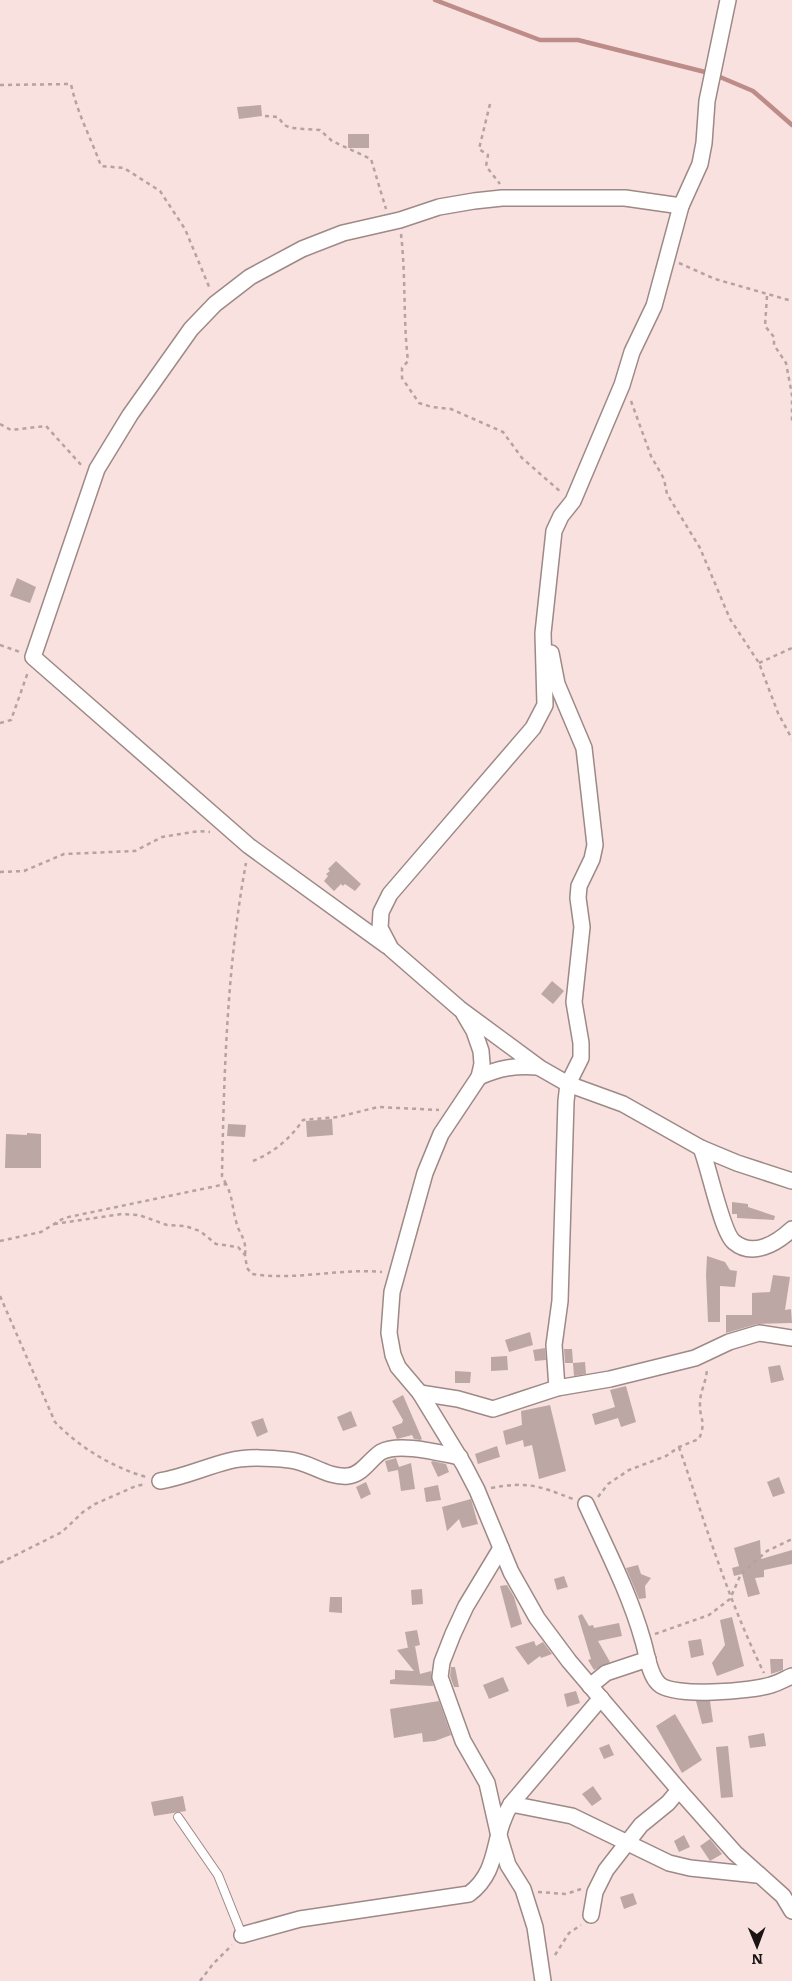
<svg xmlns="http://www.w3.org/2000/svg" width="792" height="1981" font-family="Literata,serif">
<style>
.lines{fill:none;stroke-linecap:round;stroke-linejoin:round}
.stream{stroke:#bd8c88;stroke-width:4.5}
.building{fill:#bda7a5}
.service-casing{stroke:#9e8987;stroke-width:10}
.minor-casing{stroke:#9e8987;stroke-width:18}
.path{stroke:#b5a3a1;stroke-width:2.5;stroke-dasharray:4 4;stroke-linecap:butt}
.service{stroke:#fff;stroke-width:8}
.minor{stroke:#fff;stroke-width:15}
</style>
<rect width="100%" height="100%" fill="#f8e1df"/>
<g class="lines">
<path class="stream" d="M435 0 540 40H578L713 74 753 91 792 125"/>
</g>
<g class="building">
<path d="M261 105 262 116 239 119 237 107Z"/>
<rect x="348" y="134" width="21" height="14"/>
<path d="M17 578 36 587 30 603 10 596Z"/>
<path d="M336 861 361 884 355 891 345 884 343 886 341 884 334 891 324 881 328 876 326 874 330 871 328 869Z"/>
<path d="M552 981 564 991 553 1004 541 994Z"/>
<path d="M332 1119 333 1135 307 1137 306 1121Z"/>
<path d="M228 1124 246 1125 245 1137 227 1136Z"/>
<path d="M27 1133 41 1134V1168H5L6 1134 27 1135Z"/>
<path d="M732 1202 748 1204V1207L775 1216 774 1220 737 1218V1214H732Z"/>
<path d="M707 1256 725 1262 730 1270 737 1271 735 1287 720 1286V1322H708L706 1275Z"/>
<path d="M773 1275 790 1277 785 1310 791 1309 792 1323 757 1324 726 1333V1315H752V1293L770 1292Z"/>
<path d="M530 1332 533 1345 509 1352 505 1340Z"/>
<path d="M545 1348 546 1360 535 1361 533 1350Z"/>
<path d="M564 1349H572L573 1363H565Z"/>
<path d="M507 1356 508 1370 491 1371V1357Z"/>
<path d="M585 1362 586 1374 574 1376 573 1363Z"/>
<path d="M780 1365 784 1380 771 1383 768 1367Z"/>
<path d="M455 1371 471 1372 470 1383H455Z"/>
<path d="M626 1386 636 1422 621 1427 618 1418 595 1425 592 1414 615 1407 610 1390Z"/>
<path d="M403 1395 422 1439 420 1440 414 1439 412 1435 397 1439 392 1427 402 1423 403 1420 392 1401Z"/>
<path d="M550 1405 566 1471 539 1479 532 1445 524 1447 523 1440 506 1445 503 1431 522 1425 521 1411Z"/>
<path d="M351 1411 357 1426 343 1431 337 1417Z"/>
<path d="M263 1418 268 1432 257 1437 251 1422Z"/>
<path d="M497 1446 500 1457 478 1464 475 1454Z"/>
<path d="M396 1458 399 1467 411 1463 415 1489 401 1491 398 1470 388 1472 385 1461Z"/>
<path d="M433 1461 446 1464 449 1472 438 1477 431 1462Z"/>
<path d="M779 1477 785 1493 773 1497 767 1482Z"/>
<path d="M366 1482 371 1494 361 1499 356 1487Z"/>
<path d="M438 1485 441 1500 426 1502 424 1488Z"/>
<path d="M471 1499 478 1524 462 1528 459 1519 447 1531 442 1507Z"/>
<path d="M760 1540 761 1559 792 1550V1564L764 1570V1577L755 1578 760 1594 748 1597 742 1574 734 1576 732 1568 739 1566 734 1548Z"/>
<path d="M638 1565 641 1574 651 1578 645 1586 646 1598 639 1599 626 1568Z"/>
<path d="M564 1576 568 1587 557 1590 554 1579Z"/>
<path d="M507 1585 514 1597 522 1624 511 1628 500 1586Z"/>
<path d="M422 1589 423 1604 412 1605 411 1590Z"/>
<path d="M330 1597H342V1613L329 1612Z"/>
<path d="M582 1614 589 1626 593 1625 594 1628 619 1623 622 1636 598 1641 610 1662 594 1670 588 1660 591 1659 578 1616Z"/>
<path d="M732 1617 744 1666 717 1676 712 1663 725 1645 720 1620Z"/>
<path d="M417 1630 420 1645 408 1648 405 1632Z"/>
<path d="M701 1639 704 1655 691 1658 688 1641Z"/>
<path d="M534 1641 536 1646 543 1642 552 1654 541 1658 540 1656 528 1665 515 1647Z"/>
<path d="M415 1646 420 1674 431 1671 433 1686 390 1684V1680L395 1679V1670L414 1671 397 1650Z"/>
<path d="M770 1659H783V1670L771 1674Z"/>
<path d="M451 1667H455L459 1687H454L450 1676Z"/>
<path d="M503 1677 509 1691 489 1699 483 1685Z"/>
<path d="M576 1691 580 1703 567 1707 564 1694Z"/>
<path d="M439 1701 451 1735 435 1741 423 1742 422 1733 394 1738 390 1709Z"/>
<path d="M696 1701H710L713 1722 702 1724Z"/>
<path d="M675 1714 702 1760 682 1773 656 1726Z"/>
<path d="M764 1733 766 1746 750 1748 748 1736Z"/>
<path d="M609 1744 614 1755 604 1759 599 1748Z"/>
<path d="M728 1746 733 1797 721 1798 716 1747Z"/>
<path d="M593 1786 602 1799 592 1806 582 1794Z"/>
<path d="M183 1796 186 1811 154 1816 151 1802Z"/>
<path d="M684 1835 690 1847 679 1852 674 1841Z"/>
<path d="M710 1839 722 1854 710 1861 700 1846Z"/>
<path d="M633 1893 637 1904 624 1909 620 1897Z"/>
</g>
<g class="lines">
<g class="service-casing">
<path id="service" d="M178 1817 218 1875 242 1935"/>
</g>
<g class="minor-casing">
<g id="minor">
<path d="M728 0 707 101 704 143 700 164 681 206 654 306 632 352 622 385 573 501 561 516 554 531 543 633 545 705 533 728 390 894 381 912 380 928 391 949 460 1009 540 1068 568 1084 623 1104 701 1148 737 1163 792 1181"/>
<path d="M551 653 557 684 584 748 595 845 592 859 579 886 578 898 582 927 574 1002 581 1043V1058L568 1084 566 1101 560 1301 554 1345 557 1388"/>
<path d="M387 946 249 846 33 657 97 469 130 415 191 329 215 304 250 277 302 249 343 233 400 220 439 207 474 201 502 198H625L681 206"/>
<path d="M464 1014 474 1031 481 1051 482 1064 479 1077 441 1134 425 1173 392 1292 389 1333 393 1355 398 1367 420 1393 464 1465 477 1490 511 1572 537 1618 569 1661 679 1790 735 1853 783 1896 792 1911"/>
<path d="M479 1077C499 1068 516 1065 538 1067"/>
<path d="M701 1148C709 1167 722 1233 734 1242 753 1258 777 1243 792 1229"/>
<path d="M420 1393 458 1399 493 1409 557 1388 610 1379 695 1358 729 1342 759 1333 792 1338"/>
<path d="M160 1481C184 1477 205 1467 229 1461 248 1456 271 1458 290 1460 310 1462 327 1478 348 1476 362 1475 370 1459 381 1452 399 1442 439 1453 460 1457"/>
<path d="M586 1504C606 1548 630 1594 643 1641 647 1654 649 1675 659 1684 673 1698 752 1691 771 1685 778 1683 785 1679 792 1676"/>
<path d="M501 1548 466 1606 453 1634 442 1662 440 1677 463 1741 487 1783 498 1832 508 1865 523 1889 535 1927 543 1981"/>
<path d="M590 1686 606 1673 648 1659"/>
<path d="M511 1804 572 1816 669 1863 690 1868 757 1875"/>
<path d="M591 1915 595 1892 606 1870 641 1825 668 1803 679 1790"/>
<path d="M242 1935 300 1919 469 1894C501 1870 491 1836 511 1804L601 1698"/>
</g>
</g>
<g class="path">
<path d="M0 85 71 84C77 113 91 138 101 166L124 168 160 191 185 229 210 289"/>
<path d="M490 104 479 149 488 155 486 166 500 184"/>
<path d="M265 116 278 117 284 125 291 128 320 130 332 141 371 159 386 209"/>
<path d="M401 234C406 277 403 319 408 361L402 368V378L419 403 432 407 451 409 503 432 522 458 562 493"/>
<path d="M679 263 715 279 792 301"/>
<path d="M767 296 765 326 774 337V345L786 363 792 395V421"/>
<path d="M631 401 651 456 664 479 667 494 700 548 730 619 759 663 778 713 792 739"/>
<path d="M0 424 11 430 46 426 83 467"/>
<path d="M0 645 20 652"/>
<path d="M759 663 792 648"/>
<path d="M0 723 11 720 28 672"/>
<path d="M0 872 24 871 64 854 135 851 162 837 199 831 210 832"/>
<path d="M253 1161C273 1153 291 1138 303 1120L338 1117 378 1107 439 1110"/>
<path d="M226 1184 222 1176C224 1072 227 966 246 863"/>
<path d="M54 1224 122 1214 139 1215 167 1225 185 1226 200 1231 216 1244 238 1247 245 1255 247 1268 252 1274C295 1281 339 1268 382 1272"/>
<path d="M0 1241 41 1232 64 1218 226 1184C233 1197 232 1208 236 1221 239 1235 247 1238 245 1255"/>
<path d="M0 1296 55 1422C80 1448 112 1467 146 1477"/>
<path d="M679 1447C705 1523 728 1600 764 1673"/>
<path d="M491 1488C528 1481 539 1486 573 1499"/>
<path d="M598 1497 608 1484 629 1470 666 1456 679 1447 699 1439C707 1420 699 1419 700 1403 700 1391 707 1381 707 1367"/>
<path d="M0 1563 62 1532 83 1512 95 1504 136 1486 146 1484"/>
<path d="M655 1634 709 1615 730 1599 741 1574 767 1551 792 1539"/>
<path d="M538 1892 566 1894 581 1889"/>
<path d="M555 1955 569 1933 581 1925"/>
<path d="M200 1981 213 1964 232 1945"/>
</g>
<use href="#service" class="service"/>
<use href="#minor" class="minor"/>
</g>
<g transform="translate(757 1946) rotate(179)" stroke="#f8e1df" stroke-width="4" paint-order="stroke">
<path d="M0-4L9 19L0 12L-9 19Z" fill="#1c1414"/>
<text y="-8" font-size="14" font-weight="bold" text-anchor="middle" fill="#1c1414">N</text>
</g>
</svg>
